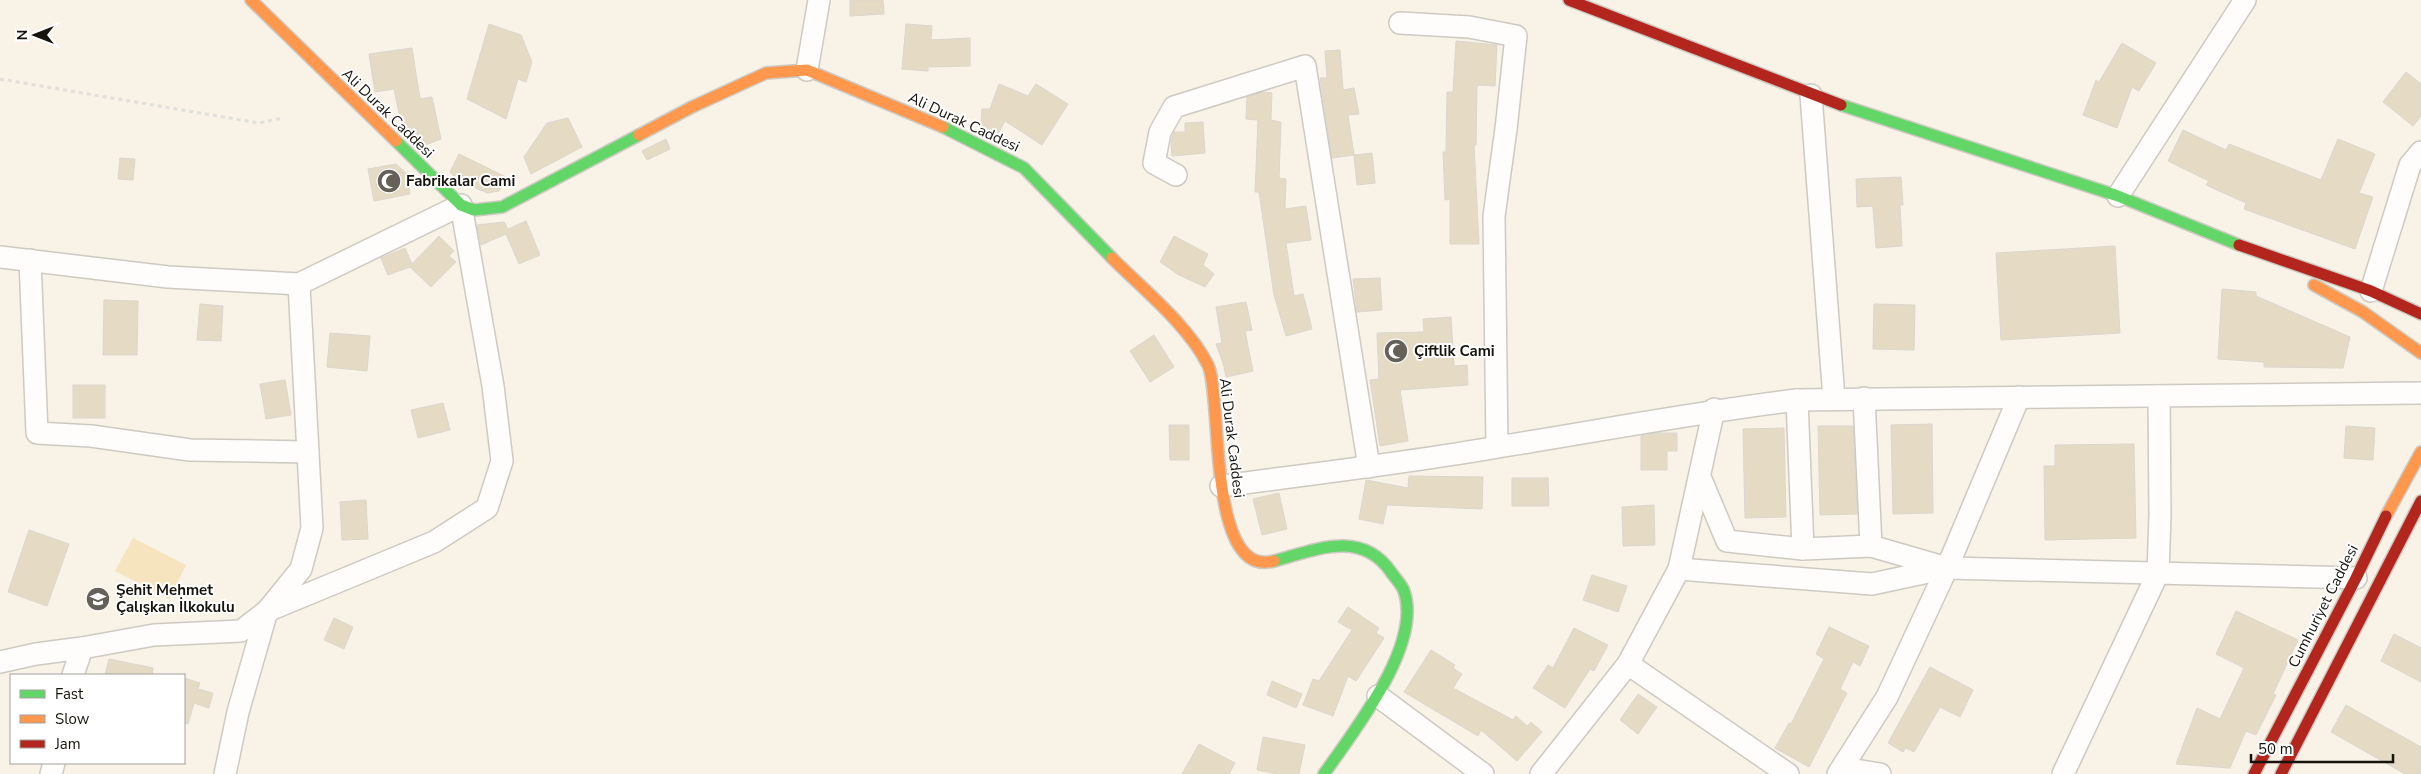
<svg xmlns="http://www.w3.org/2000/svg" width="2421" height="774" font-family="'Nunito Sans',sans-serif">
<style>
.green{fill:#f5e4be}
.building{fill:#e5dbc5;stroke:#dbd6ce}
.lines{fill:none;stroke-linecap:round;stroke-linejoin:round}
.street-casing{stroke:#cecac2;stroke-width:24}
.fast-casing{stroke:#cecac2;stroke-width:14}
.slow-casing{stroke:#cecac2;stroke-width:14}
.jam-casing{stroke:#cecac2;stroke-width:14}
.path{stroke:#e1dfdc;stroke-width:3;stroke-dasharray:4 4;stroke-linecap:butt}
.street{stroke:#fefdfb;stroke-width:21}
.fast{stroke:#63d668;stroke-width:11}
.slow{stroke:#ff974d;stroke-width:11}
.jam{stroke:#b3261e;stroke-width:11}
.labels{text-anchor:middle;stroke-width:4;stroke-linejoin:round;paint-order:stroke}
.street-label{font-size:15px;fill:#16130c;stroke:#fff}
.poi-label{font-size:15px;font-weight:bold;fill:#16130c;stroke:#fff;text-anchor:start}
</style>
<rect width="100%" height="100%" fill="#f8f2e7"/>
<path class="green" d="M133 538 186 565 169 599 115 571Z"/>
<g class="building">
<path d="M850 0H883L884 14 850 16Z"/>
<path d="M489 24 521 35 532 62 526 82 518 79 506 119 467 99Z"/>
<path d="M906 24 932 26 931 40 970 38V66L928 67V71L902 69Z"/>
<path d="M1456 41 1497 45 1495 86 1477 85 1476 145H1474L1479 244H1450V199L1445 200 1443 152H1446L1447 92H1453Z"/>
<path d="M2122 43 2156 63 2139 91 2132 87 2117 128 2083 115 2096 80 2099 82Z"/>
<path d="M412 48 420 99 432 97 441 139 423 146 401 123 394 89 375 92 369 54Z"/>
<path d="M1340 50 1343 90 1354 88 1359 114 1348 115 1354 155 1332 158 1320 78H1327L1325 51Z"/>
<path d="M2406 72 2421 84V116L2413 126 2383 102Z"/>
<path d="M999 84 1028 96 1036 84 1068 104 1042 145 1005 121 998 134 981 127 982 109H990Z"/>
<path d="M1263 92 1272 93 1271 120 1281 122 1279 178 1286 179 1285 209 1306 206 1311 240 1286 243 1294 296 1303 294 1312 329 1286 336 1274 295 1259 192H1255L1258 120 1246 119 1247 97Z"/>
<path d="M568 118 582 147 531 174 524 157 547 123Z"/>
<path d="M1203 122 1205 153 1172 156 1171 142 1174 132H1185V123Z"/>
<path d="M2183 130 2226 150 2229 144 2321 180 2338 139 2375 154 2359 193 2373 197 2355 249 2244 209 2246 203 2206 185 2209 181 2168 161Z"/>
<path d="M666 139 670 149 647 160 642 151Z"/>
<path d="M1372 153 1375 183 1357 185 1354 155Z"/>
<path d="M459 154 508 178 499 191 488 193 459 182 450 172Z"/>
<path d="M120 158 135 159 133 180 118 179Z"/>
<path d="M396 164 407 174 410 194 374 201 368 169Z"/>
<path d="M1901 177 1903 205H1900L1902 246 1876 248 1873 206 1857 207 1856 179Z"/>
<path d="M526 221 540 255 519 264 506 234 481 245 477 225 504 222 508 229Z"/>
<path d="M439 236 454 251 449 256 456 262 431 287 410 267 388 275 381 258 405 248 412 264Z"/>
<path d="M1174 236 1208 254 1203 265 1214 274 1205 287 1179 275 1160 262Z"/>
<path d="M2115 246 2120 333 2001 340 1996 253Z"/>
<path d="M1380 278 1382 310 1357 312 1353 279Z"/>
<path d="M2222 289 2256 292V296L2350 337 2343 368 2264 367V362L2218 359Z"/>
<path d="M104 300 138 301 137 355H103Z"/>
<path d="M1246 302 1252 330 1245 331 1253 371 1226 377 1224 366 1216 344 1222 343 1216 307Z"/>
<path d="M200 304 223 306 221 341 197 340Z"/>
<path d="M1874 304 1915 305 1914 350 1873 349Z"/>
<path d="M1451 317 1454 366 1467 365 1468 385 1400 390 1408 441 1380 446 1370 380 1379 379 1377 333 1424 332 1423 319Z"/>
<path d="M330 333 370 336 367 371 327 367Z"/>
<path d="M1154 335 1174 367 1150 382 1130 351Z"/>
<path d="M285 380 291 415 266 419 260 384Z"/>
<rect x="73" y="385" width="32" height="33"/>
<path d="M443 403 450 430 418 438 411 410Z"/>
<path d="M1932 424 1933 513 1893 514 1891 425Z"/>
<path d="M1169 425H1189V460H1170Z"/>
<path d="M1818 426H1853L1857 514 1820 515Z"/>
<path d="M2346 426 2375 428 2373 460 2344 458Z"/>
<path d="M1784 428 1786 517 1745 518 1743 429Z"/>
<path d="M1657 433H1677V451H1667V470H1641V436Z"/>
<path d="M2134 444 2136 538 2045 540 2044 466H2055V445Z"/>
<path d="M1409 476 1483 477 1482 509 1387 505 1383 524 1359 519 1366 480 1408 488Z"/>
<path d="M1512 478H1548L1549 506H1512Z"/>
<path d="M1279 493 1287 529 1262 535 1253 499Z"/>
<path d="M366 500 368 539 342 540 340 502Z"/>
<path d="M1654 505 1655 545 1623 546 1622 507Z"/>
<path d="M29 530 69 544 47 606 8 592Z"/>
<path d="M1592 575 1627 586 1618 612 1583 600Z"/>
<path d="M1348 607 1379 628 1376 633 1384 638 1356 681 1348 676 1333 716 1303 705 1313 679 1319 681 1352 630 1338 622Z"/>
<path d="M2236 611 2298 640 2273 694 2276 695 2256 735 2246 731 2230 768 2176 764 2197 708 2220 719 2244 668 2216 654Z"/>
<path d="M334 618 353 627 344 649 324 640Z"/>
<path d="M1829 627 1869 646 1860 666 1853 662 1840 689 1847 693 1809 767 1775 748 1789 723 1791 724 1824 659 1816 654Z"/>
<path d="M1574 628 1608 645 1594 671 1590 669 1565 708 1533 688 1548 665 1553 668Z"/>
<path d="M2394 634 2421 648V682L2381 661Z"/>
<path d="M1431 650 1455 665 1453 668 1462 674 1453 688 1513 720 1516 716 1527 726 1531 722 1542 732 1517 761 1481 730 1478 736 1404 692Z"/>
<path d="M109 659 153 668 152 675H105Z"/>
<path d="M1930 667 1973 690 1960 717 1940 707 1914 752 1906 748 1903 752 1888 743Z"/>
<path d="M184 678 200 683 198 689 213 693 209 708 194 703 188 724 184 723Z"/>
<path d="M1272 681 1302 694 1296 708 1267 695Z"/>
<path d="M1638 694 1657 707 1638 734 1620 720Z"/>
<path d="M2346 705 2421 747V774H2405L2331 732Z"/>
<path d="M1263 737 1305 745 1299 774H1278L1257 770Z"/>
<path d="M1199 744 1235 763 1229 774H1182Z"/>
</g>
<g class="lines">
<g class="street-casing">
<g id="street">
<path d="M1400 23 1469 27 1516 36 1506 129 1494 216 1497 447"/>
<path d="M807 70 819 0"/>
<path d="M1811 95 1834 399"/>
<path d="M1176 175 1154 163 1160 132 1174 107 1305 66 1369 467"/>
<path d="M2118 196 2245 0"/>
<path d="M0 257 168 277 299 284 461 205 493 386 502 461 487 508 434 542 267 611 241 631 154 635 82 648 73 675"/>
<path d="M30 260 37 433 91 436 190 450 308 452"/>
<path d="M2371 291 2410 165 2421 152"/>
<path d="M1864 398 1871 546"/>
<path d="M1797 400 1803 549"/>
<path d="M1221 486C1313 474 1406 463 1498 447 1598 431 1697 412 1797 400L2421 393"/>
<path d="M1947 568 2356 578"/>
<path d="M1679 569 1872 584 1947 568 1871 546 1803 549 1727 541 1700 477"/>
<path d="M0 662 36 654 82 648"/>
<path d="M1628 664 1788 774"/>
<path d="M1378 696 1483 774"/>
<path d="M1843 768 1880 774"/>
<path d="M51 774 54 763"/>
<path d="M225 774 238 712 267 611 301 569 312 528 299 284"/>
<path d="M1541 774 1628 664 1679 569 1714 409"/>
<path d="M1838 774 1887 697 1947 568 2019 397"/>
<path d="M2063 774 2158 573 2160 515 2159 396"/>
</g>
</g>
<g class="fast-casing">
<g id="fast">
<path d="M1841 105 2118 196 2239 245"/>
<path d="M943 127 1024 168 1112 258"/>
<path d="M396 141 461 205 474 210 502 207 639 135"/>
<path d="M1274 561C1315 550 1361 529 1391 572 1395 578 1402 585 1404 591 1423 645 1353 732 1324 774"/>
</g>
</g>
<g class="slow-casing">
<g id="slow">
<path d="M251 0 396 141"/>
<path d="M639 135 692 107 766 73 807 70 943 127"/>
<path d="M1112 258C1144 290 1188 325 1208 365 1223 397 1206 579 1274 561"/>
<path d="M2314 285 2363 312 2421 353"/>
<path d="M2386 516 2421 452"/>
</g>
</g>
<g class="jam-casing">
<g id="jam">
<path d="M1569 0 1841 105"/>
<path d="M2239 245 2371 291 2421 314"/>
<path d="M2254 774 2356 578 2386 516"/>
<path d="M2281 774 2421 501"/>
</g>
</g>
<path class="path" d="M0 79 259 123 282 118"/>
<use href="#street" class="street"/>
<use href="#fast" class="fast"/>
<use href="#slow" class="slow"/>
<use href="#jam" class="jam"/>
</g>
<defs>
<g id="mosque-disc" transform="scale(1.25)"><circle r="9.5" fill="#656159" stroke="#fff"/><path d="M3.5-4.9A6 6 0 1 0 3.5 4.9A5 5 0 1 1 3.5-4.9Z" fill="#fff"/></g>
<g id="school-disc" transform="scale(1.25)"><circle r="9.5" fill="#656159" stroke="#fff"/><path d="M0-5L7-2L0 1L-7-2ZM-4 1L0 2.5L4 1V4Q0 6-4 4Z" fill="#fff"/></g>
</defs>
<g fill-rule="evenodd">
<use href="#mosque-disc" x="389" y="181"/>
<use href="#mosque-disc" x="1396" y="351"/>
<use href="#school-disc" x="98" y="599"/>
</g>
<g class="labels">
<g class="street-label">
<text transform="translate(388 113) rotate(44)" y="5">Ali Durak Caddesi</text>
<text transform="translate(964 122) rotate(25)" y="5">Ali Durak Caddesi</text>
<text transform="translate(1232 438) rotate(83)" y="5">Ali Durak Caddesi</text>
<text transform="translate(2323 606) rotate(-63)" y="5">Cumhuriyet Caddesi</text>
</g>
<g class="poi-label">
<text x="406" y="186">Fabrikalar Cami</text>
<text x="1414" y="356">Çiftlik Cami</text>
<text x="116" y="595">Şehit Mehmet<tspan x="116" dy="17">Çalışkan İlkokulu</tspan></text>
</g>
</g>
<rect x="10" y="674" width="175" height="90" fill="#ffffff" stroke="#a2a19e"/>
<rect x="20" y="690" width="25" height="8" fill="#63d668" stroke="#a2a19e"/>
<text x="55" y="699" font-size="15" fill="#16130c">Fast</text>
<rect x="20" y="715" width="25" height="8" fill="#ff974d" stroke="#a2a19e"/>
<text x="55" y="724" font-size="15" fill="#16130c">Slow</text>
<rect x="20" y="740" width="25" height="8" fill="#b3261e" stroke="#a2a19e"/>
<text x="55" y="749" font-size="15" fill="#16130c">Jam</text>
<g transform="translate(35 35) rotate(270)" stroke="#ffffff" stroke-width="4" paint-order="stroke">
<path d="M0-4L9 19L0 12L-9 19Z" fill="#16130c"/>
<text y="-8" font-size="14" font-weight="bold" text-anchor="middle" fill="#16130c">N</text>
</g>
<path d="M2251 754v8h142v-8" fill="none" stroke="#16130c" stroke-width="2.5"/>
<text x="2258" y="754" font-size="15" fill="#16130c" stroke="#ffffff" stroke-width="4" paint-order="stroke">50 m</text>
</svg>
